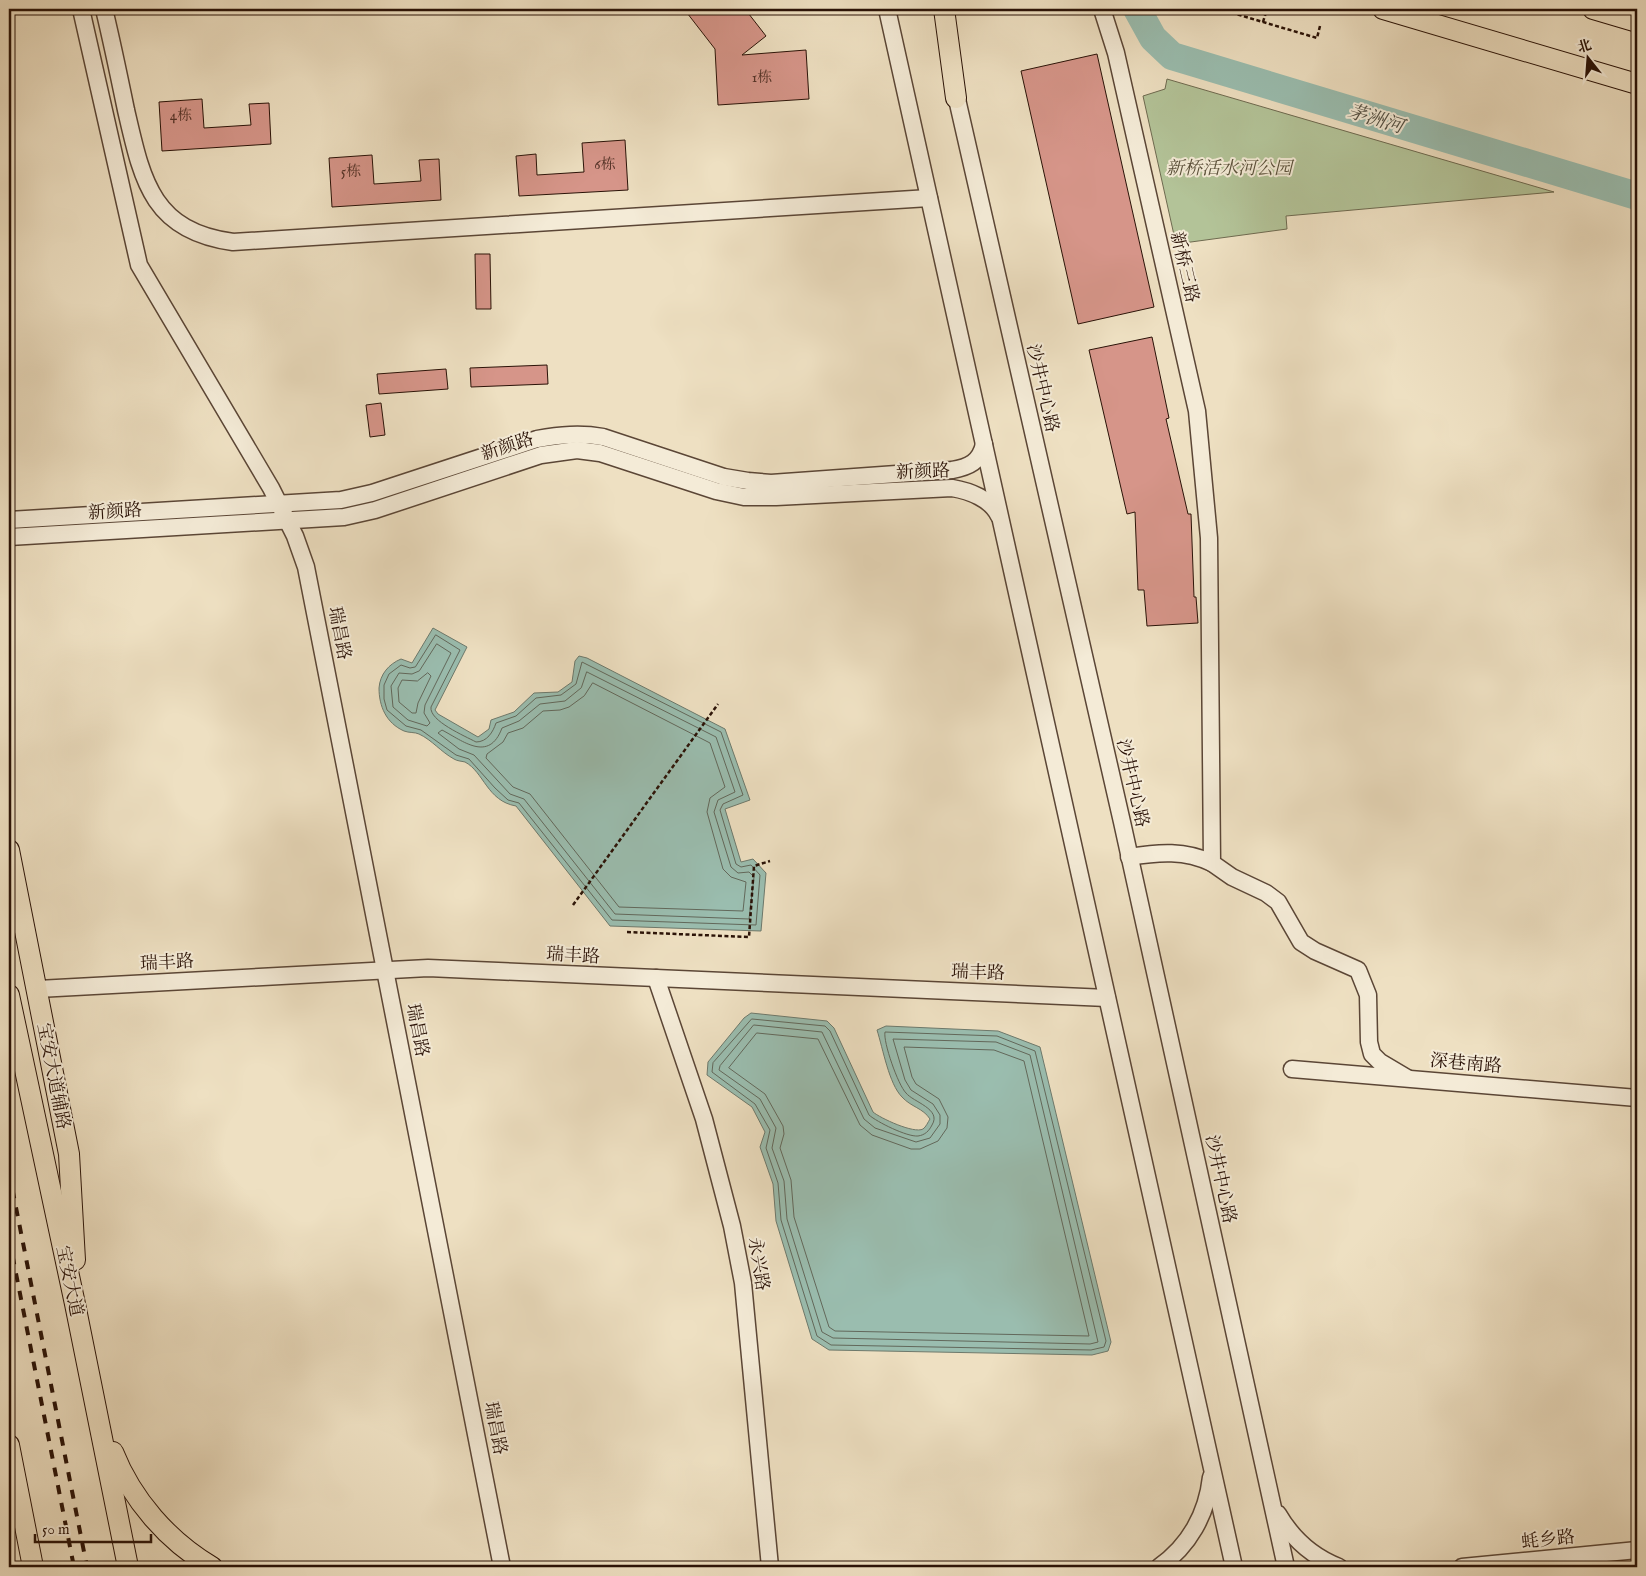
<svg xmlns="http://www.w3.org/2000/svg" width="1646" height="1576" font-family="'IM FELL English','Noto Serif SC',serif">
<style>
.green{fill:#b3c398;stroke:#6e6a50}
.water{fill:#9abdaf;stroke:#6d796c}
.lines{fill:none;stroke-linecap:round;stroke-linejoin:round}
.shore{stroke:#62685b;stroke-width:1}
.river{stroke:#9abdaf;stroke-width:28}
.building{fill:#d69589;stroke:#2a1207}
.minor-casing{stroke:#5b4636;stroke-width:19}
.major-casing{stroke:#2a1207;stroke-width:22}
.path{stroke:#2a1207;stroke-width:2.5;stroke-dasharray:4 2.5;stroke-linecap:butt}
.minor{stroke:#f4ebd7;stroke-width:16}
.major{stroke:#eee0c2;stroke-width:20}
.rail{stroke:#2a1207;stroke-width:4;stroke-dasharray:9 9;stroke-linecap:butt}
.labels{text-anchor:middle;stroke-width:4;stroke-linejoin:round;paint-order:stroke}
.number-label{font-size:15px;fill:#553328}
.park-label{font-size:18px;font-style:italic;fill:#5a503a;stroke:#f4ebd7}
.street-label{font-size:18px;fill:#2a1207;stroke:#f4ebd7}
.water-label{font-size:19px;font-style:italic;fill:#514e42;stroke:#f4ebd7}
</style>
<rect width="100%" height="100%" fill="#eee0c2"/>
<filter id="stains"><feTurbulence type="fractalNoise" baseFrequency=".004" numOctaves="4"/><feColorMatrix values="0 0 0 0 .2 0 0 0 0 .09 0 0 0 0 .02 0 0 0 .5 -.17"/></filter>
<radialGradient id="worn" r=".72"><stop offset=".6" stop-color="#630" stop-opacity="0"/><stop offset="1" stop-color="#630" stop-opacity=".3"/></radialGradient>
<path class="green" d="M1167 79 1554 192 1286 216 1287 229 1176 244 1143 96 1165 89Z"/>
<g class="water">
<path d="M433 628 467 647 435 710 438 714 478 737 489 729 491 720 514 712 534 693 558 692 572 682 575 661 579 656 587 658 725 729 750 800 725 809 741 862 753 859 766 873 761 931 610 926 516 806C487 801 484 772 465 762 461 761 457 761 454 759 441 752 432 740 419 734 415 732 409 733 404 731 386 723 379 706 379 688 380 674 389 664 401 659L412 663Z"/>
<path d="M751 1013 827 1021 834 1028 873 1112C880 1118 914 1134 923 1129 926 1127 928 1122 930 1119 923 1108 911 1107 902 1097 889 1084 883 1049 877 1030L886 1026 998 1031 1040 1047 1111 1342 1108 1351 1092 1355 829 1350 812 1339 776 1221 773 1184 760 1147 765 1132 752 1107 707 1075 708 1062 744 1018Z"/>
</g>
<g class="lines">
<g class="shore">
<path d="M436 635 460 650 431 707C429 721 465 736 476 742 487 742 493 732 496 723L516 716 536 698 561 695 576 684 582 662 721 732 743 795 723 804 720 810 736 864 741 867 751 865 760 875 756 925 612 920 519 803 508 800 495 788 469 759 456 755 421 730 406 726 387 710 384 699V685L389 674 401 665 410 668 415 667Z"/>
<path d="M437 644 451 653 425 705 424 713 430 723 427 726 408 720 393 707 391 686 399 673 412 674 419 671Z"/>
<path d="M587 672 716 737 735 792 718 800 714 812 731 867 738 873 749 872 754 877 749 919 615 914 524 799 510 794 474 755 459 749 438 733 442 730C463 741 489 763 502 728L519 721 540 704 565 701 581 688Z"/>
<path d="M428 673 431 676 418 703 416 713H412L399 702 398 688 402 680 417 681Z"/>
<path d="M593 683 710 743 725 787 710 798 707 812 723 869 731 877 746 882 743 911 619 907 530 794 513 787 486 758 487 754 503 742 508 733 523 728 543 711 560 710 569 707 584 696Z"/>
<path d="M752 1019 825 1026 830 1031 869 1115C877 1122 907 1137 918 1136 925 1135 929 1131 932 1125 942 1109 913 1102 906 1093 898 1085 883 1042 885 1032L997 1036 1035 1051 1106 1341 1104 1347 1091 1350 831 1345 817 1336 781 1220 778 1183 766 1148 770 1130 755 1104 712 1072 713 1063Z"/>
<path d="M754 1025 822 1032 864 1119 875 1128 916 1142 930 1138 940 1124V1115L933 1104 911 1090 905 1080 893 1039 996 1042 1030 1055 1098 1342 1090 1344 833 1338 822 1332 787 1219 784 1181 772 1148 776 1128 760 1099 719 1070 720 1066Z"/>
<path d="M757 1033 818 1039 860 1125 872 1135 911 1149H920L938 1141 947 1128 948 1117 939 1099 916 1084 912 1077 904 1047 994 1050 1024 1061 1089 1336 835 1331 829 1327 794 1217 791 1180 780 1148 784 1134 783 1126 765 1094 729 1068Z"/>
</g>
<path class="river" d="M1137 9 1153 38 1172 56 1637 196"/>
</g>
<g class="building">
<path d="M684 9H745L766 36 742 55 806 50 809 99 718 105 715 49Z"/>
<path d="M1097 54 1154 307 1078 324 1021 71Z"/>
<path d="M202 99 204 128 251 125 249 104 269 103 271 144 162 151 159 102Z"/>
<path d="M625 140 628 190 519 196 516 156 536 154 537 175 584 172 582 143Z"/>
<path d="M372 155 374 184 421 181 419 160 439 159 441 200 332 207 329 158Z"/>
<path d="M475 254H490L491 309H476Z"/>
<path d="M1152 337 1169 418 1166 419 1188 514H1191L1194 597H1196L1198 623 1147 626 1144 590H1138L1135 512 1127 514 1089 350Z"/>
<path d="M547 365 548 384 471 387 470 368Z"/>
<path d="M446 369 448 389 379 394 377 374Z"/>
<path d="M381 403 385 435 370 437 366 405Z"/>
</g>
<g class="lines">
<g class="minor-casing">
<g id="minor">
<path d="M81 9 139 265 271 488 295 536 306 567 502 1567"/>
<path d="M104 9C112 42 119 76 126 110 142 179 151 231 233 242L929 198"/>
<path d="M887 9 1234 1567"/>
<path d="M1102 9 1116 53 1197 411 1209 538 1212 863 1232 877 1266 893 1278 902 1301 942 1315 951 1358 970 1368 995 1369 1042 1372 1054 1380 1062 1407 1078"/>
<path d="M954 86 1122 822 1286 1567"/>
<path d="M9 520 341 500 372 493 537 439C560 435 580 433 603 437L724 477 748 481 771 483 952 470C969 467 980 462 984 444"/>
<path d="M9 537 344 517 375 510 541 455 577 450 600 453 716 491 744 497H776L952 488C970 491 991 499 999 516"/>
<path d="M1129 857C1159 852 1185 850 1212 863"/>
<path d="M656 978 704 1119 732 1226 743 1283 770 1567"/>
<path d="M38 989 428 968 1107 998"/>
<path d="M1292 1069 1637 1098"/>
<path d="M1278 1514C1292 1538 1313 1557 1339 1567"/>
<path d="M1159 1567C1189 1546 1207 1514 1211 1477"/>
<path d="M1462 1567 1637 1550"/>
</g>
</g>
<g class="major-casing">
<g id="major">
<path d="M944 9 956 98"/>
<path d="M1383 9 1637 84"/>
<path d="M1593 9 1637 22"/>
<path d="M9 850 69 1154 75 1260"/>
<path d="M9 995 75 1304 128 1567"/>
<path d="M9 1445 33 1567"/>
<path d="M113 1452C132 1500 168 1541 212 1567"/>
</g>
</g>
<g class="path">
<path d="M1219 9 1317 38 1320 26"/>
<path d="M1263 22 1267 9"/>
<path d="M573 905 718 704"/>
<path d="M627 932 749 937 754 866 770 861"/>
</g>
<use href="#minor" class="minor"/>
<use href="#major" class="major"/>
<g class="rail">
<path d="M9 1172 87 1567"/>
<path d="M9 1238 74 1567"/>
</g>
</g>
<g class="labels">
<g class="number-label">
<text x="762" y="82">1栋</text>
<text x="181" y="120">4栋</text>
<text x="605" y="169">6栋</text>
<text x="351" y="176">5栋</text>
</g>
<g class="park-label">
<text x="1229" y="174">新桥活水河公园</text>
</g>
<g class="street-label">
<text transform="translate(1185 267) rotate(77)" y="6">新桥三路</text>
<text transform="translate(1043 388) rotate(77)" y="6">沙井中心路</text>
<text transform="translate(507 446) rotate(-18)" y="6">新颜路</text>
<text transform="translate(923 471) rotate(-2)" y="6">新颜路</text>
<text transform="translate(115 511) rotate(-3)" y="6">新颜路</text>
<text transform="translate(340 633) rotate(79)" y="6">瑞昌路</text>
<text transform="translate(1133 783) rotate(77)" y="6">沙井中心路</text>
<text transform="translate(573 955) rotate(3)" y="6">瑞丰路</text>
<text transform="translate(167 962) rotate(-3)" y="6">瑞丰路</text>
<text transform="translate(978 972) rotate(2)" y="6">瑞丰路</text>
<text transform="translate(418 1030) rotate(79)" y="6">瑞昌路</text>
<text transform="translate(1466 1063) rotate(5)" y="6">深巷南路</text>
<text transform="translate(54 1076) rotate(79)" y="6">宝安大道辅路</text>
<text transform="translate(1221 1179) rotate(78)" y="6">沙井中心路</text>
<text transform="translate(759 1264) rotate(81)" y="6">永兴路</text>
<text transform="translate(70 1281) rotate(78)" y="6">宝安大道</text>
<text transform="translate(496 1428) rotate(79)" y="6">瑞昌路</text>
<text transform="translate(1548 1539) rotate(-6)" y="6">蚝乡路</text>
</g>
<g class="water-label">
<text transform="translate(1376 118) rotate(17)" y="7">茅洲河</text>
</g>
</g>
<rect width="1646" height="1576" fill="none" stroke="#eee0c2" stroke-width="30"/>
<rect x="10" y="10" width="1626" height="1556" fill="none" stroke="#2a1207" stroke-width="2.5"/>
<rect x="15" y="15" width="1616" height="1546" fill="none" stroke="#2a1207"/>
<g transform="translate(1588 58) rotate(343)" stroke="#f4ebd7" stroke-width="4" paint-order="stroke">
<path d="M0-4L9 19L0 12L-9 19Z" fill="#2a1207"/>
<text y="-8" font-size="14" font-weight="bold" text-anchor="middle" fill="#2a1207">北</text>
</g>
<path d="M35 1534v8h116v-8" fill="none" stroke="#2a1207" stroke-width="2.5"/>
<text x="42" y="1534" font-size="15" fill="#2a1207" stroke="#f4ebd7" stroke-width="4" paint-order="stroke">50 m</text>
<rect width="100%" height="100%" filter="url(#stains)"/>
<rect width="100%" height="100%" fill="url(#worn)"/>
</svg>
